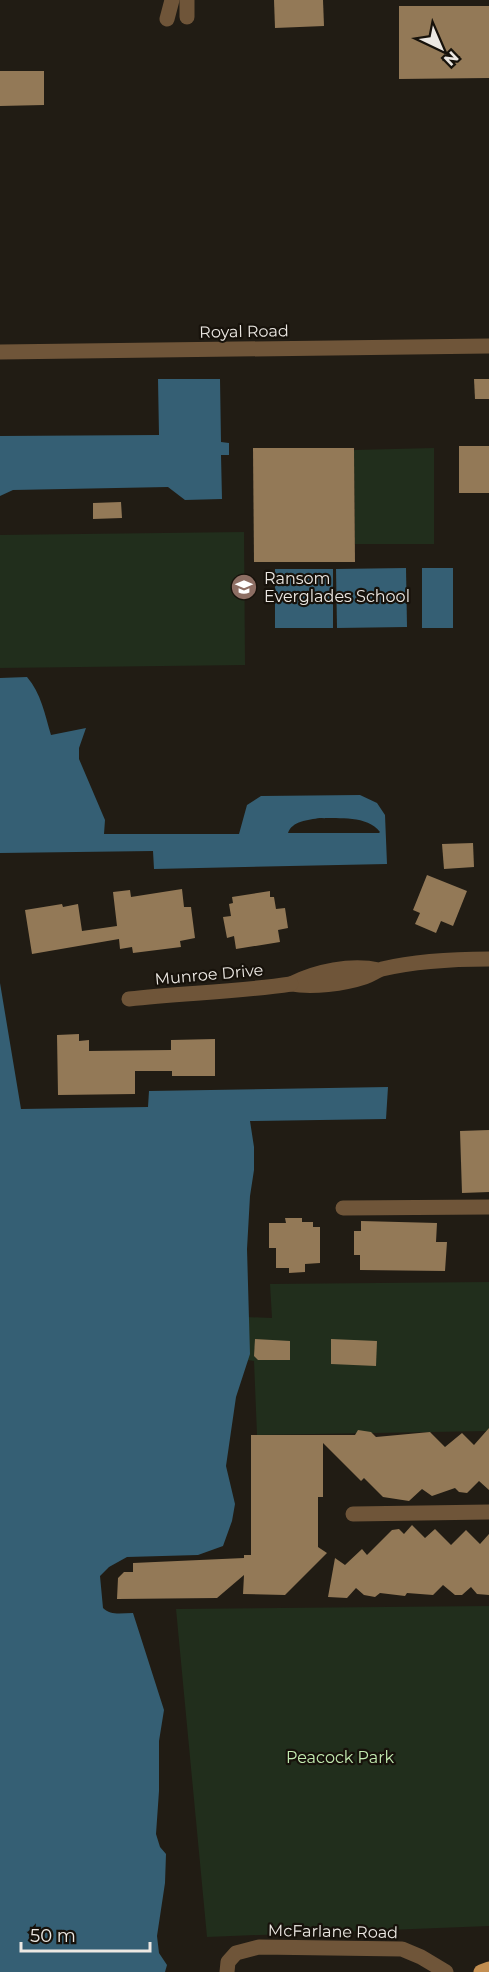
<svg xmlns="http://www.w3.org/2000/svg" width="489" height="1972" font-family="Montserrat,sans-serif">
<style>
.green{fill:#212e1c}
.water{fill:#355f74;fill-rule:evenodd}
.building{fill:#937957}
.lines{fill:none;stroke-linecap:round;stroke-linejoin:round}
.minor{stroke:#6f5539;stroke-width:15}
.major{stroke:#c28e51;stroke-width:15}
.labels{text-anchor:middle;stroke-width:4.5;stroke-linejoin:round;paint-order:stroke}
.street-label{font-size:16px;fill:#ece8e3;stroke:#17120b}
.poi-label{font-size:16px;fill:#ece8e3;stroke:#17120b;text-anchor:start}
.park-label{font-size:16px;fill:#c3ebb1;stroke:#17120b}
</style>
<rect width="100%" height="100%" fill="#211c14"/>
<g class="green">
<path d="M434 448V544H355L354 450Z"/>
<path d="M244 532 245 665 0 668V535Z"/>
<path d="M489 1282V1431L257 1435 254 1361 248 1360 246 1317 272 1318 270 1284Z"/>
<path d="M489 1606V1926L207 1937 176 1609Z"/>
</g>
<g class="water">
<path d="M158 379H220L221 442 229 443V455H221L222 499 185 500 168 487 13 490 0 496V436L159 435Z"/>
<path d="M406 568 407 627 337 628 336 569Z"/>
<rect x="422" y="568" width="31" height="60"/>
<rect x="275" y="569" width="58" height="59"/>
<path d="M27 677C41 693 45 715 51 735L86 728 79 748V759L105 820 104 834H239L247 805 261 796 360 795 377 803 385 815 387 864 154 869 153 851 0 853V678ZM320 818C339 819 367 815 380 832L379 833H288C292 821 308 820 320 818Z"/>
<path d="M0 983 21 1109 148 1107 149 1091 388 1087 386 1119 250 1121 254 1147V1170L250 1196 247 1249 250 1354 236 1397 226 1466 235 1504 232 1521 223 1546 198 1555 127 1557 109 1567 100 1576 103 1608C111 1616 122 1613 133 1613L164 1710 159 1741V1791L156 1834 160 1847 166 1854 165 1883 157 1936 159 1953 167 1965 165 1972H0Z"/>
</g>
<g class="building">
<path d="M274 0H323L324 26 275 28Z"/>
<path d="M399 6H489V78L399 79Z"/>
<path d="M0 71H44V105L0 106Z"/>
<path d="M474 379H489V399H475Z"/>
<rect x="459" y="446" width="30" height="47"/>
<path d="M253 448H354L355 562H254Z"/>
<path d="M121 502 122 518 93 519V503Z"/>
<path d="M473 843 474 867 444 869 442 844Z"/>
<path d="M427 875 467 891 453 926 441 921 436 933 415 924 420 913 413 910Z"/>
<path d="M182 889 184 907H191L195 938 180 941 181 947 133 953 132 947 120 949 119 939 32 954 25 910 62 904 63 907 78 904 82 931 117 926 113 892 130 890 131 897Z"/>
<path d="M270 891V897H274L276 909 285 908 288 928 278 930 280 942 236 949 234 936 227 938 223 917 231 916 229 904 233 903 232 897Z"/>
<path d="M79 1034V1041L89 1040V1051L171 1050V1040L215 1039V1076H172V1071H135V1094L58 1095 57 1035Z"/>
<path d="M489 1130V1192L462 1193 460 1131Z"/>
<path d="M285 1218H302V1222H313V1227H320V1263L305 1264V1272L289 1273V1268H276V1248H269V1223H286Z"/>
<path d="M361 1221 437 1223 436 1242H447L445 1271 360 1270V1255H354V1231H361Z"/>
<path d="M255 1339 290 1341V1360H258L254 1356Z"/>
<path d="M331 1339 377 1341 376 1366 331 1364Z"/>
<path d="M489 1428V1490L479 1481 467 1493 459 1492 455 1488 432 1496 422 1489 409 1501 383 1497 364 1478 361 1481 323 1443V1497H318V1547L327 1553 285 1595 243 1594 244 1575 217 1598 117 1599 118 1578 124 1572H133V1563L244 1558V1555H251V1435H355L358 1430 371 1432 376 1437 430 1432 445 1447 462 1433 474 1445Z"/>
<path d="M412 1525 425 1538 435 1529 451 1545 466 1530 480 1544 489 1534V1595L477 1594 471 1587 462 1595H455L443 1585 433 1595 407 1593 405 1596 380 1593 375 1597 364 1595 356 1588 347 1598 328 1597 335 1558 345 1565 362 1549 367 1555 392 1530 399 1529 404 1534Z"/>
</g>
<g class="lines">
<g class="minor">
<path d="M187 0V17"/>
<path d="M167 19 172 0"/>
<path d="M0 352 489 346"/>
<path d="M379 970C351 964 316 971 291 984 312 988 344 984 365 977 371 975 376 971 382 969 416 961 454 959 489 959"/>
<path d="M129 999C183 993 237 992 291 984"/>
<path d="M343 1208 489 1207"/>
<path d="M353 1514 489 1512"/>
<path d="M227 1972 228 1962 236 1953 259 1947 402 1949 421 1957 446 1972"/>
</g>
<path class="major" d="M481 1972 489 1969"/>
</g>
<defs>
<g id="school-disc" transform="scale(1.35)"><circle r="9.5" fill="#8d6e63" stroke="#17120b"/><path d="M0-5L7-2L0 1L-7-2ZM-4 1L0 2.5L4 1V4Q0 6-4 4Z" fill="#fff"/></g>
</defs>
<g fill-rule="evenodd">
<use href="#school-disc" x="244" y="587"/>
</g>
<g class="labels">
<g class="street-label">
<text transform="translate(244 331) rotate(-1)" y="6">Royal Road</text>
<text transform="translate(209 974) rotate(-5)" y="6">Munroe Drive</text>
<text transform="translate(333 1931) rotate(1)" y="6">McFarlane Road</text>
</g>
<g class="poi-label">
<text x="264" y="584">Ransom<tspan x="264" dy="18">Everglades School</tspan></text>
</g>
<g class="park-label">
<text x="340" y="1763">Peacock Park</text>
</g>
</g>
<g transform="translate(441 48) rotate(136)" stroke="#17120b" stroke-width="4.5" paint-order="stroke">
<path d="M0-4.5L10 22L0 15L-10 22Z" fill="#ece8e3"/>
<text y="-9" font-size="16" font-weight="bold" text-anchor="middle" fill="#ece8e3">N</text>
</g>
<path d="M21 1942v9h129v-9" fill="none" stroke="#ece8e3" stroke-width="3"/>
<text x="30" y="1942" font-size="18" fill="#ece8e3" stroke="#17120b" stroke-width="4.5" paint-order="stroke">50 m</text>
</svg>
